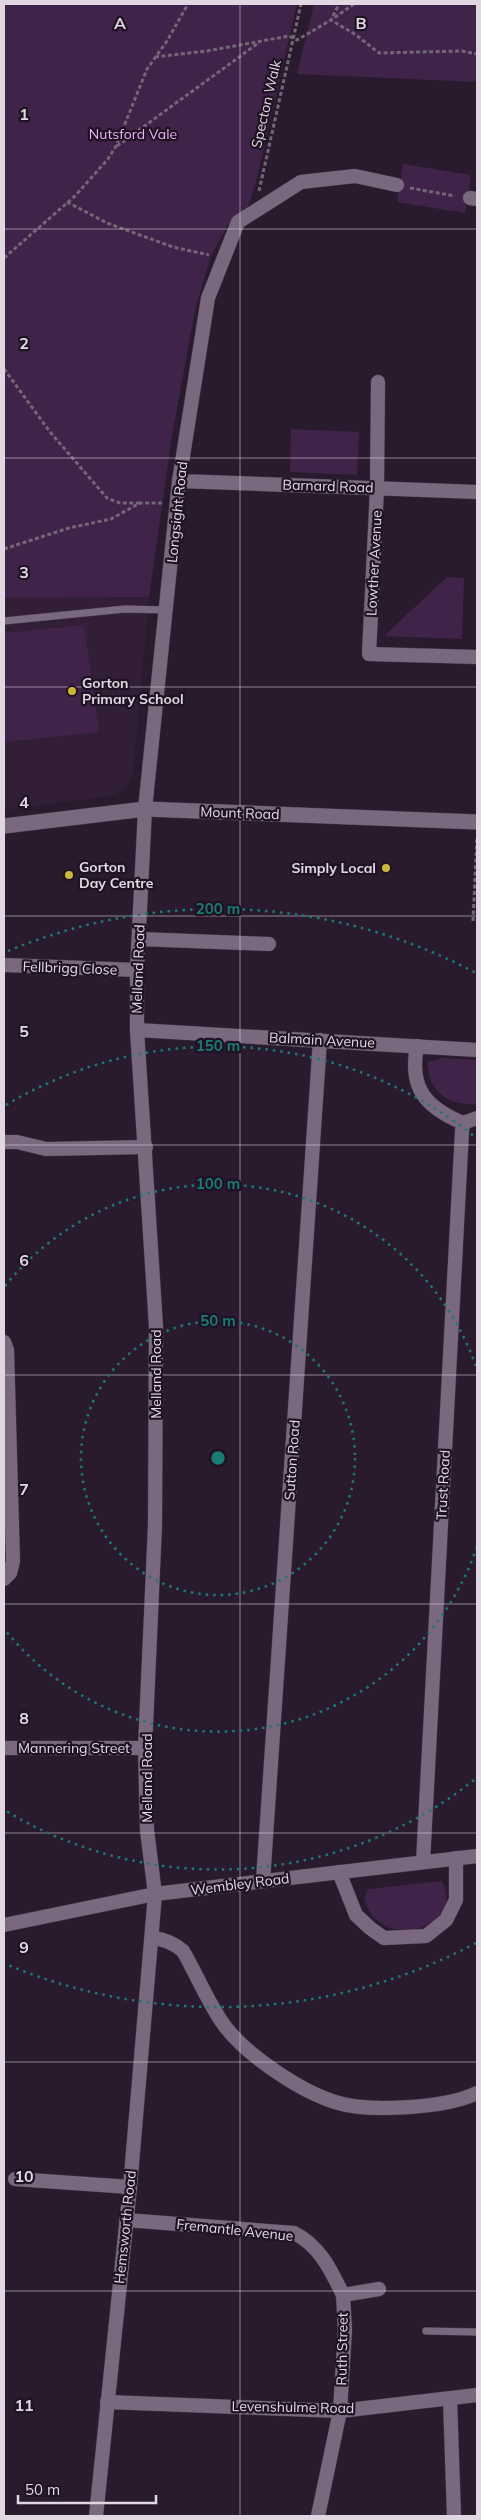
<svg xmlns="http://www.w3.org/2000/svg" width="481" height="2520" font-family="Mulish,sans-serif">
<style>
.built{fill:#321f37}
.green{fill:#402348}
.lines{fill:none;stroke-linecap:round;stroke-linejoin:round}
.lane-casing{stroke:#443846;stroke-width:8}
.street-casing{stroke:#443846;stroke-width:15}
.secondary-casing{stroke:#443846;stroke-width:16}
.path{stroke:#736676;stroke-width:3;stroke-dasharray:4 2.5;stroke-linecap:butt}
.lane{stroke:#79687e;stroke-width:7}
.street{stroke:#79687e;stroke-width:14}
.secondary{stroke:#79687e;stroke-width:15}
.grid{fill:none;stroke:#e1d7e3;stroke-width:1;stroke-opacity:0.55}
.ring{fill:none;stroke:#1a7b74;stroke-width:2.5;stroke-dasharray:2.5 5}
.poi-dot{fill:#cbba39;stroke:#1f1223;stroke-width:2}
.labels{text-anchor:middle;stroke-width:4.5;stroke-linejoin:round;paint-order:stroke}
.street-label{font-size:14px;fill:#e1d7e3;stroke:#1f1223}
.park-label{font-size:14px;fill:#e9b3f8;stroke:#1f1223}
.poi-label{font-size:14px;font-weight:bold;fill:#e1d7e3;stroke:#1f1223;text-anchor:start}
.grid-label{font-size:16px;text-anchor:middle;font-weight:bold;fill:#e1d7e3;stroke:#1f1223;stroke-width:4.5;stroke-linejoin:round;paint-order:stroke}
.centre{fill:#1a7b74;stroke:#1f1223;stroke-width:2.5}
.ring-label{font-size:15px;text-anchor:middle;font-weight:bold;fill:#1a7b74;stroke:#1f1223;stroke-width:4.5;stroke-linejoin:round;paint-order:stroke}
</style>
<rect width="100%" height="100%" fill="#291b2d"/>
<path class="built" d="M149 597 133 773 129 783 119 792 110 796 4 810V598Z"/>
<g class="green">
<path d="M4 4H297L256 182 247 210 227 226 211 256 196 306 172 436 149 597 4 598Z"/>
<path d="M314 4H477V82L297 74Z"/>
<path d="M403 164 471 175 465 213 397 202Z"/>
<path d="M291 429 359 432 357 475 290 472Z"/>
<path d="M447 577 464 578 462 639 384 636Z"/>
<path d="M84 625 99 732 4 742V633Z"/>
<path d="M443 1058 477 1060V1104C448 1106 429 1092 427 1062Z"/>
<path d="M442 1881C467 1929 378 1954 364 1898L368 1889Z"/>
</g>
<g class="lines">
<g class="lane-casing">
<g id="lane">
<path d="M4 621 125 609 166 610"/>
<path d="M426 2331 477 2332"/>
</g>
</g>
<g class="street-casing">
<g id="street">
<path d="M470 198 477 199"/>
<path d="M378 382 377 488 369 654 477 657"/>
<path d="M179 481 477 492"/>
<path d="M139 939 269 944"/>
<path d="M4 965 137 970"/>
<path d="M137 1030 477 1050"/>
<path d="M417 1046C409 1088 425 1107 463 1123"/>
<path d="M4 1142H17L46 1149 146 1147"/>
<path d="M4 1342 7 1350 13 1561 10 1573 4 1579"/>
<path d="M4 1748H145"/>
<path d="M423 1862 462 1131 463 1123 477 1118"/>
<path d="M339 1872 356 1915 370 1928 384 1938 426 1936 446 1920 456 1900V1858"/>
<path d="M263 1881 320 1040"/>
<path d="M4 1925 155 1894 477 1856"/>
<path d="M152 1938C165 1939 174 1943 183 1951 197 1975 208 2003 224 2025 246 2055 300 2091 335 2102 368 2113 446 2108 477 2093"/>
<path d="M15 2179 130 2187"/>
<path d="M126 2220 294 2233C319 2245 331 2270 343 2295"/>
<path d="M450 2399 454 2516"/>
<path d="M107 2402 340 2411 477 2395"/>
<path d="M96 2516 130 2187 155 1894 147 1830 145 1748 155 1525 156 1327 137 1030V970L145 809 179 481 208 298 238 222 301 182 355 176 397 185"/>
<path d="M318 2516 340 2411 345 2330 343 2295 379 2289"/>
</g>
</g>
<g class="secondary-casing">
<path id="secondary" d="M4 826 145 809 477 822"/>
</g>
<g class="path">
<path d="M354 4 331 20 356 35 379 53 462 51 477 54"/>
<path d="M155 57 207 51 289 36 297 40 331 20 339 4"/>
<path d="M117 146 257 44"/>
<path d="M410 188 455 196"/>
<path d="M259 191 301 4"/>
<path d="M67 202 107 223 173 247 209 255"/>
<path d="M4 258 75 196 108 159 116 146 147 69 167 41 188 4"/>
<path d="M4 369 50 432 107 498 120 503H140"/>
<path d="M4 549 69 528 111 519 140 503H162"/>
<path d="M473 921 477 837"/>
</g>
<use href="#lane" class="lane"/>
<use href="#street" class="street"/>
<use href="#secondary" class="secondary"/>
</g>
<path class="grid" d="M240 4V2516M4 229H477M4 458H477M4 687H477M4 916H477M4 1145H477M4 1375H477M4 1604H477M4 1833H477M4 2062H477M4 2291H477"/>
<g class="ring">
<circle cx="218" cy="1458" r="137"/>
<path d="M477 1547A274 274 0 0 1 5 1630M5 1286A274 274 0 0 1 477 1369"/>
<path d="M474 1780A412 412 0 0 1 6 1811M6 1105A412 412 0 0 1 474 1136"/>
<path d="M476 1943A549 549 0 0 1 8 1965M8 951A549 549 0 0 1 476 973"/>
</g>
<g class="poi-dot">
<circle cx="72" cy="691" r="5"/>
<circle cx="386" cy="868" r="5"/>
<circle cx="69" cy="875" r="5"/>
</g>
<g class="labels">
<g class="street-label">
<text transform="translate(266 104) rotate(-77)" y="5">Specton Walk</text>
<text transform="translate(328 486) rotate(2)" y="5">Barnard Road</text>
<text transform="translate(177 512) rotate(-84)" y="5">Longsight Road</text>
<text transform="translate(374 563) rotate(-87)" y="5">Lowther Avenue</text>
<text transform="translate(240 813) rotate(2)" y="5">Mount Road</text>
<text transform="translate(70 968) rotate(2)" y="5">Fellbrigg Close</text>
<text transform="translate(138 969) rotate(-88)" y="5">Melland Road</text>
<text transform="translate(322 1040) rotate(3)" y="5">Balmain Avenue</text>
<text transform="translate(156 1374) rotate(-90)" y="5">Melland Road</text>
<text transform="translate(292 1460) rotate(-86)" y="5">Sutton Road</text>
<text transform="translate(443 1485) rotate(-87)" y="5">Trust Road</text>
<text x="74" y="1753">Mannering Street</text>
<text transform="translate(147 1778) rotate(-90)" y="5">Melland Road</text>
<text transform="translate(240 1884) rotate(-7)" y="5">Wembley Road</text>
<text transform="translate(125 2227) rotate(-84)" y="5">Hemsworth Road</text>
<text transform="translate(235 2230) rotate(6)" y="5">Fremantle Avenue</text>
<text transform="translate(342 2349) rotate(-89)" y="5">Ruth Street</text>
<text transform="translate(293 2407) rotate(1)" y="5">Levenshulme Road</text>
</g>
<g class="park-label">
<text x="133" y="139">Nutsford Vale</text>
</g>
<g class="poi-label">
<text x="82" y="688">Gorton<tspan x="82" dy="16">Primary School</tspan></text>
<text x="79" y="872">Gorton<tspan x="79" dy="16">Day Centre</tspan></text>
<text x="376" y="873" text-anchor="end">Simply Local</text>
</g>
</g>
<g class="grid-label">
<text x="120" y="29">A</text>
<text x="361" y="29">B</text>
<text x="24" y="120">1</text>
<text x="24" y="349">2</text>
<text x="24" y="578">3</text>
<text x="24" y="808">4</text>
<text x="24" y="1037">5</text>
<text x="24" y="1266">6</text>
<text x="24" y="1495">7</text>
<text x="24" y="1724">8</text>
<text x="24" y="1953">9</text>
<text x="24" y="2182">10</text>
<text x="24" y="2411">11</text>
</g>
<circle cx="218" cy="1458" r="8" class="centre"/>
<g class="ring-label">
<text x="218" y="914">200 m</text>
<text x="218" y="1051">150 m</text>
<text x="218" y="1189">100 m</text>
<text x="218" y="1326">50 m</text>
</g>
<rect width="481" height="2520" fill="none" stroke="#e1d7e3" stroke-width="10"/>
<path d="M18 2495v8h138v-8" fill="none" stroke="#e1d7e3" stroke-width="2.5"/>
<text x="25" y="2495" font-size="15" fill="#e1d7e3" stroke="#1f1223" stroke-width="4" paint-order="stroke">50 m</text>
</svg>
